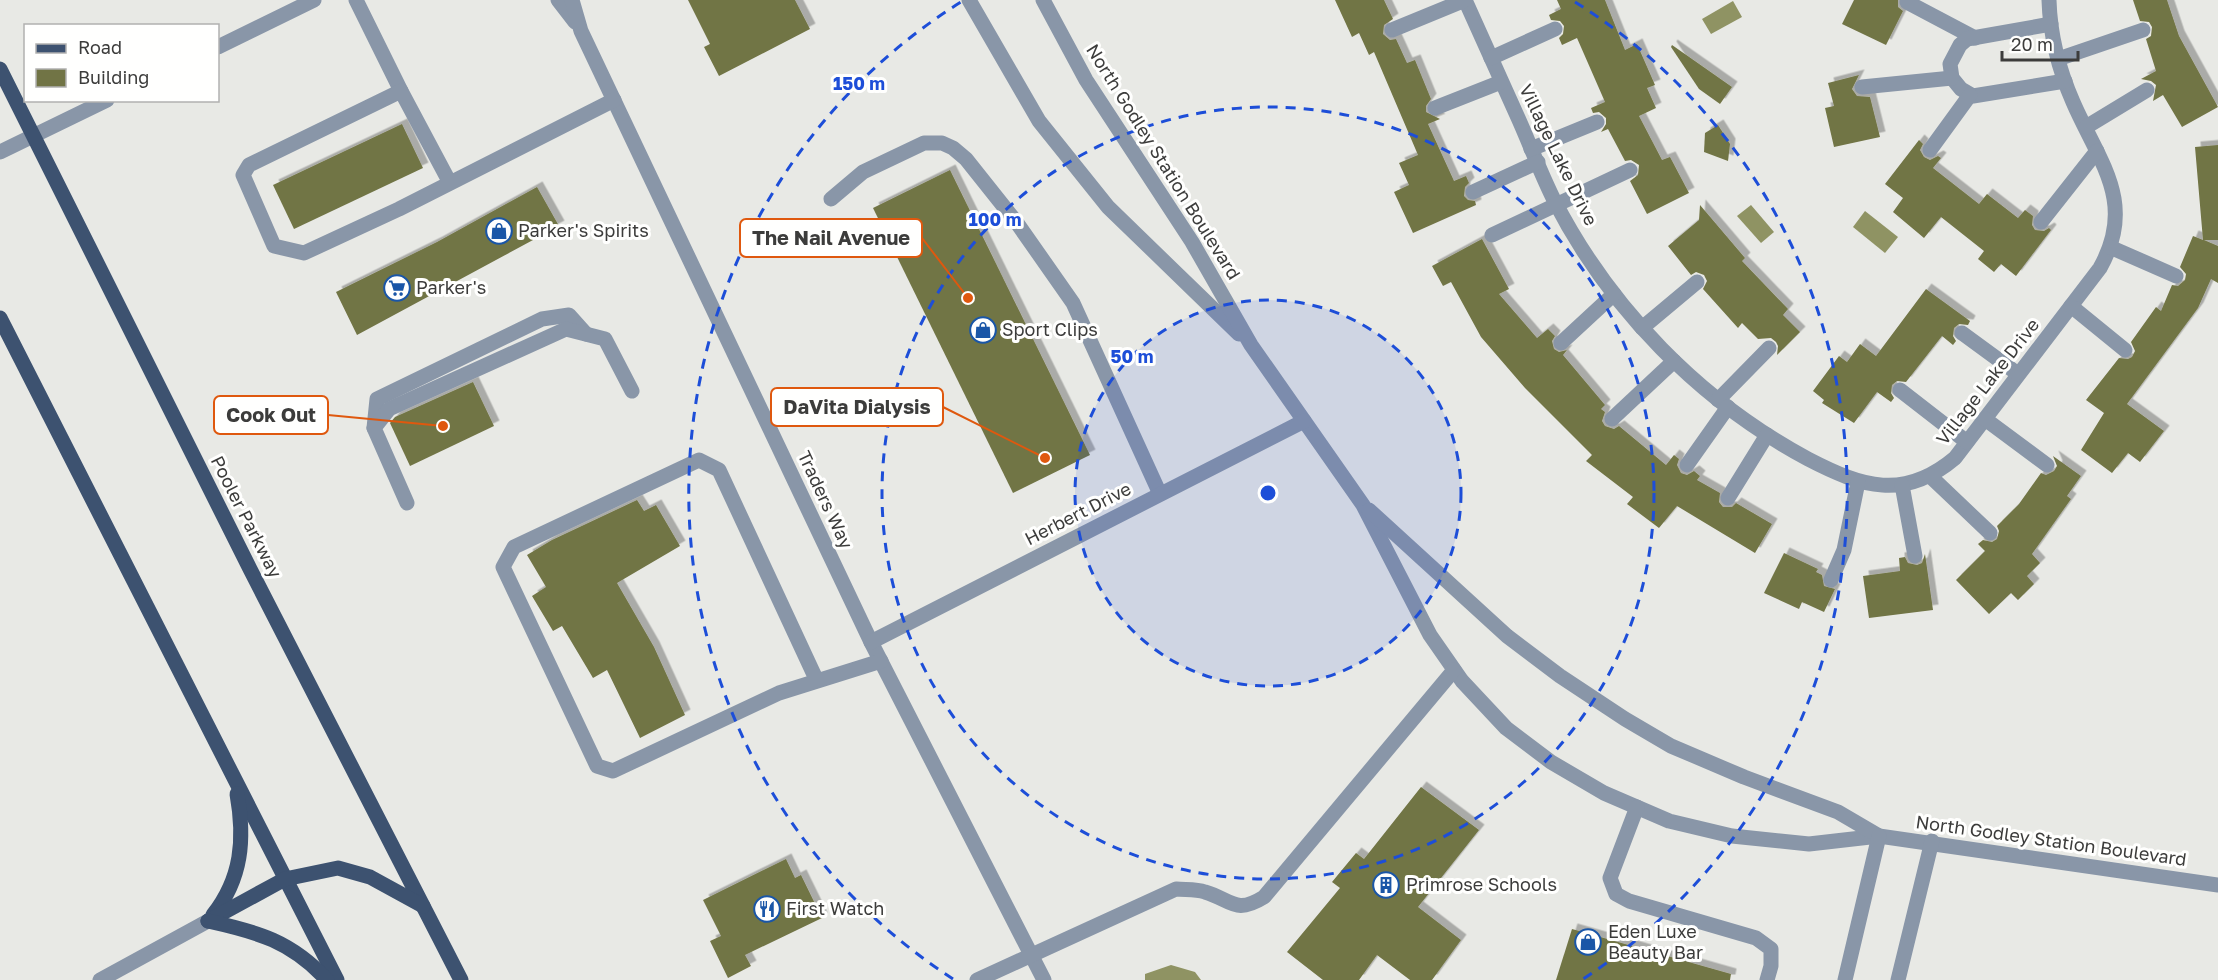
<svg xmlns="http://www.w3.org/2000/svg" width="2218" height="980" font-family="'Golos Text',sans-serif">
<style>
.water{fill:#8f9363}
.building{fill:#717445;filter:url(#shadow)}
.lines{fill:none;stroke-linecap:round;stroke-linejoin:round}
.minor{stroke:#8996a8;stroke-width:15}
.major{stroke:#3d5270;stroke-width:15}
.ring{fill:none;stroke:#1d4ed8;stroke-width:3;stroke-dasharray:10 8}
.labels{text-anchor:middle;stroke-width:6;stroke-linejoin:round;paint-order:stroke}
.street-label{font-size:18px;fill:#3c3c3b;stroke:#fffffe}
.poi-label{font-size:18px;fill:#3c3c3b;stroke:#fffffe;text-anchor:start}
.centre{fill:#1d4ed8;stroke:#fffffe;stroke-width:3}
.ring-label{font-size:18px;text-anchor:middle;font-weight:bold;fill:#1d4ed8;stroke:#fffffe;stroke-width:6;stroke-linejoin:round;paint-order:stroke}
.leader{fill:none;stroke:#df580e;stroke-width:2}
.callout-dot{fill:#df580e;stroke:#fffffe;stroke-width:2}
.callout{fill:#fffffe;stroke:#df580e;stroke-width:2}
.callout-label{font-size:20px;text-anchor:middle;font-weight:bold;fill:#3c3c3b}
</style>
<defs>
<filter id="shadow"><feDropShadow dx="5.5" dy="-5.5" stdDeviation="0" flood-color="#0004"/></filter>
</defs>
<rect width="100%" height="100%" fill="#e8e9e5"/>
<g class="water">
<path d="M1733 1 1742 17 1711 34 1702 19Z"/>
<path d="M1751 205 1774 232 1761 243 1737 216Z"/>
<path d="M1865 211 1898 237 1885 253 1853 227Z"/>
<path d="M1171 965 1195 972 1201 980H1145V974Z"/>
</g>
<g class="building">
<path d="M688 0H795L810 29 719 76 704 47 710 44Z"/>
<path d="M1335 0H1384L1393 19 1384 25 1383 34 1390 40 1396 39 1407 63 1415 60 1431 99 1426 106V112L1440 119 1428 124 1454 181 1466 176 1469 183 1465 187 1464 196 1468 200 1475 201 1476 205 1413 233 1394 192 1409 185 1399 163 1418 155 1374 52 1369 55 1359 33 1352 37Z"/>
<path d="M1557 0H1605L1625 50 1637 44 1655 85 1647 88 1656 108 1639 116 1662 160 1670 157 1689 193 1647 214 1630 181 1638 175 1639 165 1631 160 1625 161 1608 129 1601 132 1606 124V118L1599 112 1593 113 1591 108 1605 102 1577 38 1562 45 1559 38 1563 34 1564 26 1560 21 1551 20 1549 15 1561 9Z"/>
<path d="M1854 0H1898V7L1903 11 1886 45 1842 24Z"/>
<path d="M2133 0H2167L2179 36 2218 107 2182 127 2163 95 2153 101 2156 85 2151 81 2141 79 2156 71 2146 39 2151 36 2152 27 2149 22 2140 21Z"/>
<path d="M1672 45 1732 87 1720 104 1699 89 1671 47Z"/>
<path d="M1859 75 1852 89 1857 96 1870 97 1880 137 1834 147 1825 108 1834 106 1828 83Z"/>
<path d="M402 124 423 168 294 229 273 185Z"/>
<path d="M1718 125 1730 144 1728 161 1704 152 1705 133Z"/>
<path d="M1919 140 1923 144 1920 150 1924 157 1930 160 1938 156 1941 158 1933 168 1979 204 1987 194 2018 218 2025 210 2033 216 2032 225 2035 230 2044 231 2049 228 2051 230 2016 276 2001 264 1994 272 1978 259 1984 251 1941 217 1924 238 1893 212 1903 198 1885 184Z"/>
<path d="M2218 145V240H2204L2218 246V283L2211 279 2198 308 2127 404 2164 431 2140 462 2128 453 2112 473 2081 450 2104 413 2086 400 2119 358 2128 359 2132 357 2135 351 2131 342 2156 307 2161 311 2172 285 2178 286 2185 280 2186 274 2180 267 2193 236 2203 240 2195 147Z"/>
<path d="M950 170 1090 455 1013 493 873 208Z"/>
<path d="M537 187 559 226 357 335 336 292 437 242Z"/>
<path d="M1700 205 1745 258 1742 261 1788 309 1783 315 1800 332 1777 355 1778 346 1776 342 1771 338 1758 339 1742 323 1738 328 1703 289 1707 281 1704 275 1696 272 1691 275 1668 246 1699 220Z"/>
<path d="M1482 239 1509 289 1499 294 1537 338 1548 329 1555 336 1552 341 1554 349 1559 352 1567 350 1563 355 1605 405 1601 409 1605 412 1602 421 1605 426 1614 429 1619 426 1666 465 1674 455 1679 459 1677 465 1681 473 1687 475 1694 471 1700 476 1697 480 1720 493 1719 502 1723 507H1732L1736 503 1772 524 1755 553 1677 506 1659 528 1627 504 1633 497 1586 461 1592 455 1525 388 1481 337 1451 282 1443 286 1432 266Z"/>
<path d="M1926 289 1970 321 1968 325 1959 324 1954 328 1953 336 1956 341 1953 345 1942 336 1906 382 1897 381 1892 385 1891 393 1894 398 1891 402 1877 392 1854 423 1822 403 1824 400 1813 391 1839 356 1847 362 1860 344 1876 356Z"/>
<path d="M473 382 494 426 410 466 390 423 395 417Z"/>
<path d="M2053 456 2081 476 2067 496 2071 499 2032 554 2040 563 2027 576 2034 584 2018 600 2011 593 1989 614 1956 580 1985 551 1978 544 1983 540 1992 542 1997 539 1999 531 1997 526 2019 504 2041 473 2046 475 2054 471 2057 466Z"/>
<path d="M637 500 644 511 656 505 680 546 617 583 654 647 685 715 640 738 607 670 593 678 562 626 553 631 532 596 546 587 527 555 552 540Z"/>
<path d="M1784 553 1818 569 1816 572 1822 575 1824 586 1835 589 1824 612 1802 602 1799 609 1764 593Z"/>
<path d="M1925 554 1933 610 1869 618 1863 576 1900 571 1899 558 1905 557 1908 563 1917 565 1922 563Z"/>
<path d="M1421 787 1479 830 1418 907 1461 940 1432 980H1410L1377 955 1359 980H1323L1287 952 1340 888 1332 882 1356 853 1364 859Z"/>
<path d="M786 859 795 878 801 875 822 918 745 955 751 966 728 978 710 941 721 936 703 900Z"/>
<path d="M1572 929 1731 974 1730 980H1556Z"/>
</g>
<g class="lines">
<g class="minor">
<path d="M356 0 401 91"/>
<path d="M558 0 575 22"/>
<path d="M572 0 581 31 871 642 1044 980"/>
<path d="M969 0 1039 121 1108 207 1239 334"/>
<path d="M1043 0 1086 80 1192 242 1251 345 1363 505 1430 635 1462 681 1506 728 1551 762 1604 793 1669 821 1732 836 1809 844 1879 836 2218 885"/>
<path d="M1465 0C1483 40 1501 80 1519 120 1531 147 1541 174 1554 200 1610 309 1700 401 1808 459 1862 487 1904 501 1955 458L2100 268C2137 202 2099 162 2073 102 2059 70 2050 35 2049 0"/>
<path d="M1907 2 1975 38"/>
<path d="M2051 24 1967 39 1960 45 1950 64 1952 78 1961 89 1973 96 2065 81"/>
<path d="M1392 30 1465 0"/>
<path d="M218 47 314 0"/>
<path d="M1491 58 1555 29"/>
<path d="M2058 59 2143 30"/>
<path d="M1862 87 1952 78"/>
<path d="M1435 108 1501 82"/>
<path d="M2086 127 2147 90"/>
<path d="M1531 149 1597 122"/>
<path d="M1930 150 1970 95"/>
<path d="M0 152 107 100"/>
<path d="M450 183 401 91 249 165 243 175 274 246 304 253 399 209 614 100"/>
<path d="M1473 192 1538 162"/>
<path d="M831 199 863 172 924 143H942L953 148 966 159 1017 223 1073 303 1160 494"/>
<path d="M2041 222 2097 151"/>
<path d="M1492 235 1630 170"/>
<path d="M2110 247 2176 276"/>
<path d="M2071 306 2125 350"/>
<path d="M1642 328 1697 282"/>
<path d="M1962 333 2018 374"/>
<path d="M1561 343 1614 294"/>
<path d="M1900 390 1967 442"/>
<path d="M1718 400 1769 348"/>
<path d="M1612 419 1674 361"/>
<path d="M1985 419 2047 465"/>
<path d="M374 428 377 399 542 319 569 315 586 334"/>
<path d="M1687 465 1728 407"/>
<path d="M1930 476 1990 533"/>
<path d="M1902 485 1915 556"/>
<path d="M1728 498 1767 435"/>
<path d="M407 503 374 428 389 409 566 329 605 339 632 391"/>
<path d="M1369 510 1507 636 1560 676 1625 719 1671 746 1744 777 1838 812 1879 836"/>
<path d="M1831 580 1844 550 1858 482"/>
<path d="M871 642 1304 421"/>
<path d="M817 681 719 470 699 460 514 547 503 567 597 766 613 771 779 693 881 661"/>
<path d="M1637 807 1610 878 1616 894 1629 901 1756 938 1771 949V966L1767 980"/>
<path d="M100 980 208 921"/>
<path d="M977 980 1176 889C1185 890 1196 889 1205 892 1232 900 1235 915 1264 897L1454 670"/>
<path d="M1845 980 1879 836"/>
<path d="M1898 980 1932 841"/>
</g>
<g class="major">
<path d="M0 69 250 569 461 980"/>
<path d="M0 318 337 980"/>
<path d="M213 915C242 878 245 839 237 794"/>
<path d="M208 921 285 879 338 868 370 877 423 906"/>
<path d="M208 921C258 932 291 941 327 980"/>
</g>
</g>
<circle cx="1268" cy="493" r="193" fill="#1d4ed8" fill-opacity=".12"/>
<g class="ring">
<circle cx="1268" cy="493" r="193"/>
<circle cx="1268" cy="493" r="386"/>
<path d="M953 979A579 579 0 0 1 961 2M1575 2A579 579 0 0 1 1583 979"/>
</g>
<defs>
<g id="shop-ring" transform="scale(1.35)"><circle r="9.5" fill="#fffffe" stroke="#1a56a7" stroke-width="1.5"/><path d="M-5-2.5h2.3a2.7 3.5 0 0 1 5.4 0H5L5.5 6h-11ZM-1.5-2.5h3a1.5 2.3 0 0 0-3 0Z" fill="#1a56a7"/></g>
<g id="supermarket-ring" transform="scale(1.35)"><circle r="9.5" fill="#fffffe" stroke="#1a56a7" stroke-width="1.5"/><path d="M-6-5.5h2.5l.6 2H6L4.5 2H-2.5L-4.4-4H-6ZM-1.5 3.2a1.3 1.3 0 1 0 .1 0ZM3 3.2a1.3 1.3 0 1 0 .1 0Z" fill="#1a56a7"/></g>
<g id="building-ring" transform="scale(1.35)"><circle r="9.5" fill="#fffffe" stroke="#1a56a7" stroke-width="1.5"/><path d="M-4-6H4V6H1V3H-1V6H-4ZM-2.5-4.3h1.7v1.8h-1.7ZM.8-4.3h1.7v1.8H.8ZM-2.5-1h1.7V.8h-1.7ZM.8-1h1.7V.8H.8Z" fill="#1a56a7"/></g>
<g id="restaurant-ring" transform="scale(1.35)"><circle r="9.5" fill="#fffffe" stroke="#1a56a7" stroke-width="1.5"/><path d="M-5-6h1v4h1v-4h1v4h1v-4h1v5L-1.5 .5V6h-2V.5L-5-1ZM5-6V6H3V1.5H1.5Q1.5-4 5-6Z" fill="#1a56a7"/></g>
</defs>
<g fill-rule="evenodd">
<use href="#shop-ring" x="499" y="231"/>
<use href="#supermarket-ring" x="397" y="288"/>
<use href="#shop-ring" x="983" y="330"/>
<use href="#building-ring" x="1386" y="885"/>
<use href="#restaurant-ring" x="767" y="909"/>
<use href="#shop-ring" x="1588" y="942"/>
</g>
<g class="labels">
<g class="street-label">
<text transform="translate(1558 155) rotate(64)" y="6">Village Lake Drive</text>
<text transform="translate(1163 162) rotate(58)" y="6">North Godley Station Boulevard</text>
<text transform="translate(1988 382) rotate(-52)" y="6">Village Lake Drive</text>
<text transform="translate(825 500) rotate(65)" y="6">Traders Way</text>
<text transform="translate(1078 514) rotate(-27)" y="6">Herbert Drive</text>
<text transform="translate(246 517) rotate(63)" y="6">Pooler Parkway</text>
<text transform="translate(2051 841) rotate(8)" y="6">North Godley Station Boulevard</text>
</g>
<g class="poi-label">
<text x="518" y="237">Parker's Spirits</text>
<text x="416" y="294">Parker's</text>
<text x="1002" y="336">Sport Clips</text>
<text x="1406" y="891">Primrose Schools</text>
<text x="786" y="915">First Watch</text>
<text x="1608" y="938">Eden Luxe<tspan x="1608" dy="21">Beauty Bar</tspan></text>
</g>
</g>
<circle cx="1268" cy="493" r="9" class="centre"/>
<g class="ring-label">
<text x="859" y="90">150 m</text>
<text x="995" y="226">100 m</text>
<text x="1132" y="363">50 m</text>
</g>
<path class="leader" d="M968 298L922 238M1045 458L943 407M443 426L328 415"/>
<g class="callout-dot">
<circle cx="968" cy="298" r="6"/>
<circle cx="1045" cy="458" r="6"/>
<circle cx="443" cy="426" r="6"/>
</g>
<g class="callout">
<rect x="740" y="219" width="182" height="38" rx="6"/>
<rect x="771" y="388" width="172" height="38" rx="6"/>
<rect x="214" y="396" width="114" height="38" rx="6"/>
</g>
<g class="callout-label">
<text x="831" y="245">The Nail Avenue</text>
<text x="857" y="414">DaVita Dialysis</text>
<text x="271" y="422">Cook Out</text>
</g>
<rect x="24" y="24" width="195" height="78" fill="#fffffe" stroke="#b1b1b0" stroke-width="1.5"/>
<rect x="36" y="44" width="30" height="9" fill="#3d5270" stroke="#b1b1b0" stroke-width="1.5"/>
<text x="78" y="54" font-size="18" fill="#3c3c3b">Road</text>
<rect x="36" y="69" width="30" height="18" fill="#717445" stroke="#b1b1b0" stroke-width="1.5"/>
<text x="78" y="84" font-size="18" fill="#3c3c3b">Building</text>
<path d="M2002 51v9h76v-9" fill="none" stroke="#3c3c3b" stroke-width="3"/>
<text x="2011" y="51" font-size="18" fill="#3c3c3b" stroke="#fffffe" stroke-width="4.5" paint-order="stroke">20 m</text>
</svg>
